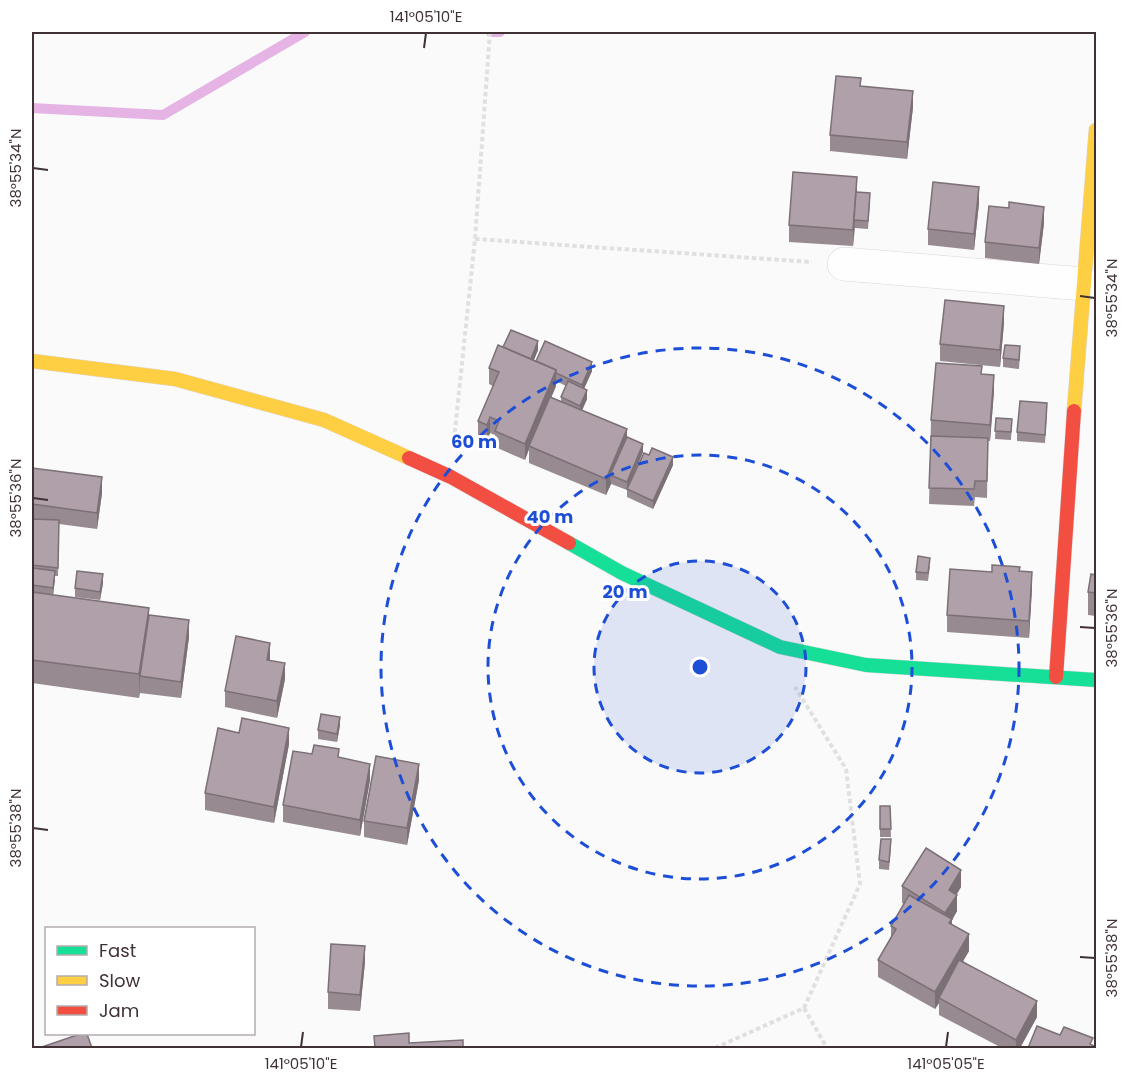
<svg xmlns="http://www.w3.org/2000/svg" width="1128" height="1080" font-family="Poppins,sans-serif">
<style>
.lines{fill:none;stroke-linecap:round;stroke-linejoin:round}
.stream{stroke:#e6b3e5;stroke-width:10}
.street-casing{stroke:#dcd5d6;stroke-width:34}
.fast-casing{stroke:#dcd5d6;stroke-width:15}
.slow-casing{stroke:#dcd5d6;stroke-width:15}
.jam-casing{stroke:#dcd5d6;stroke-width:15}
.path{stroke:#e0e0e0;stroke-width:4;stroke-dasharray:4.5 3;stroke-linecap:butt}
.street{stroke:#fefefe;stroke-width:33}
.fast{stroke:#16e098;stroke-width:14}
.slow{stroke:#ffcf43;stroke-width:14}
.jam{stroke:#f24e42;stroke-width:14}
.wall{fill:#978a91;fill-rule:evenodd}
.shaded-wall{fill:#7b7076}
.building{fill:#b0a0a9;stroke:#7b7076;stroke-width:1.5}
.ticks{fill:none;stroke:#403234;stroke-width:2}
.ring{fill:none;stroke:#1d4ed8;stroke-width:3;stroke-dasharray:10 8}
.centre{fill:#1d4ed8;stroke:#fff;stroke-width:3}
.ring-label{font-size:18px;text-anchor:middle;font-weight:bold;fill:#1d4ed8;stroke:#fff;stroke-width:6;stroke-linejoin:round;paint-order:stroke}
.neatline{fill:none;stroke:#403234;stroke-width:2}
.ticks-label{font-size:15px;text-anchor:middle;fill:#403234}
</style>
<rect width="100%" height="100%" fill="#fafafa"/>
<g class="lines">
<g class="stream">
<path d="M491 32H500"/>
<path d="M32 108 163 115 305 32"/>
</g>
<g class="street-casing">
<path id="street" d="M844 264 1084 284"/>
</g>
<g class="fast-casing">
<path id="fast" d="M569 543 622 573 780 647 866 665 1096 680"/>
</g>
<g class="slow-casing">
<g id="slow">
<path d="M32 361 175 379 324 420 409 458"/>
<path d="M1074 411 1096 130"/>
</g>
</g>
<g class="jam-casing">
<g id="jam">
<path d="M409 458 451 477 569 543"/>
<path d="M1056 677 1074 411"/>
</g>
</g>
<g class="path">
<path d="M475 239 812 262"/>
<path d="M454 440 475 239 490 32"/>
<path d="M804 1008 827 1048"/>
<path d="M715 1048 804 1008 860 884 846 769 795 687"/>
</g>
<use href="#street" class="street"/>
<use href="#fast" class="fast"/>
<use href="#slow" class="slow"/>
<use href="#jam" class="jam"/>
</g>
<g class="wall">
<path d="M861 86 913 107 907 159 830 151V135Z"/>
<path d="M857 192 870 202 868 229 855 228 853 246 789 242V225Z"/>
<path d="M979 203 974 250 928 245V229Z"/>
<path d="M1044 223 1039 264 985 258V242Z"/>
<path d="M1004 323 1000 367 940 361V344Z"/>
<path d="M503 347 538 350 534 360 592 371 584 389 587 399 582 411 627 437 643 452 632 478 673 465 653 509 627 497V490L611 484 606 495 529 463V449L525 460 495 447V435L490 433 487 441 478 438V421L493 386 489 384V368ZM556 381 566 386 561 397V402L551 398 556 386Z"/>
<path d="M1020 354 1019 369 1003 367V358Z"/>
<path d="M982 374 994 391 990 441H988L987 498 975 497 974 506 929 504 931 420Z"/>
<path d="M1047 412 1045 443 1017 441V432Z"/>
<path d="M996 418 1012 419 1011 440 995 439Z"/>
<path d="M32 468 102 493 97 529 59 524 58 576H55L53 595 149 615 189 637 181 698 140 693 139 698 32 683Z"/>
<path d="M930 566 928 581 916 580V572Z"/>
<path d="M1020 571 1032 588 1029 638 947 632V615L992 572Z"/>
<path d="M1096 575V616L1088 615V592Z"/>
<path d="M103 583 100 600 75 597V588Z"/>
<path d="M270 660 285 679 277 718 225 707V691Z"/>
<path d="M340 725 337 742 318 739V730Z"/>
<path d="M289 744 274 823 205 810V793Z"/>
<path d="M312 754 339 758 370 780 360 836 283 822V805Z"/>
<path d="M419 780 407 845 364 837V821Z"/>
<path d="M880 806H890L891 837H880Z"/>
<path d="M891 847 889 870 879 869V860Z"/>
<path d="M902 886 961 887 957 894V911L952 920V924L969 951 963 961 1037 1017 1020 1048H1002L939 1015V1003L935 1009 878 977V960L891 937V926L904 904 902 903Z"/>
<path d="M365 962 360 1011 328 1009V992Z"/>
</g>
<g class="shaded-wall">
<path d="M913 91V107L907 159V142Z"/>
<path d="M857 177V193L853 246V230Z"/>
<path d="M979 187V203L974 250V234Z"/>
<path d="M1044 207V223L1039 264V248Z"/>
<path d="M1004 306V323L1000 367V350Z"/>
<path d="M538 341V350L528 374V366Z"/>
<path d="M592 362V371L582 393V385Z"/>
<path d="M556 370V386L530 447 529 446V449L525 460V444Z"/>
<path d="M994 375V391L990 441V425Z"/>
<path d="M587 390V399L580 414V406Z"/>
<path d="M490 417V433L487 441V425Z"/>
<path d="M627 429V446L610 475 611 484 606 495V479Z"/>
<path d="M643 444V452L627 490V482Z"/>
<path d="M673 457V465L653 509V501Z"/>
<path d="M102 477V493L97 529V513Z"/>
<path d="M55 571V579L53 596V588Z"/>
<path d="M1032 572V588L1029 638V621Z"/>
<path d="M103 574V583L100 600V592Z"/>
<path d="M149 608V631L140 676 139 698V674Z"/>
<path d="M189 620V637L181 698V682Z"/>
<path d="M270 643V660L267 676V660Z"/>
<path d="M285 663V679L277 718V701Z"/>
<path d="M340 717V725L337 742V734Z"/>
<path d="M289 728V744L274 823V807Z"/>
<path d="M370 764V780L360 836V820Z"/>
<path d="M419 764V780L407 845V828Z"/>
<path d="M961 870V887L949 906V890Z"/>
<path d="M957 895V911L952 920V935L945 930V913Z"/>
<path d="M969 934V951L941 999 939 998V1003L935 1009V992Z"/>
<path d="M365 946V962L360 1011V995Z"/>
<path d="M1037 1001V1017L1020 1048H1016V1040Z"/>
</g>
<g class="building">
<path d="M836 76 861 78 860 86 913 91 907 142 830 135Z"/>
<path d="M793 172 857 177 853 230 789 225Z"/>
<path d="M933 182 979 187 974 234 928 229Z"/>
<path d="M856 192 870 193 868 221 854 220Z"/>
<path d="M1009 202 1044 207 1039 248 985 242 989 206 1009 208Z"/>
<path d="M945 300 1004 306 1000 350 940 344Z"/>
<path d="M511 330 538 341 531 359 503 347Z"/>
<path d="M545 341 592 362 582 385 556 373V370L536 361Z"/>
<path d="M498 345 556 370 525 444 495 431 499 421 490 417 487 425 478 421 499 372 489 368Z"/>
<path d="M1005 345 1020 346 1019 360 1003 358Z"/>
<path d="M936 363 982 366 981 374 994 375 990 425 931 420Z"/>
<path d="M568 381 587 390 580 406 561 397Z"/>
<path d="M550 397 627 429 606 479 529 446Z"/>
<path d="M1020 401 1047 403 1045 435 1017 432Z"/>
<path d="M996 418 1012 419 1011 432 995 431Z"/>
<path d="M931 436 988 438 987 481H975L974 489 929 488Z"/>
<path d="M627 437 643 444 627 482 610 475Z"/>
<path d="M652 448 673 457 653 501 627 489 644 453 649 455Z"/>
<path d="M32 468 102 477 97 513 32 504Z"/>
<path d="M32 511H33L32 557Z"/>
<path d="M33 519 59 520 58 568 32 565Z"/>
<path d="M918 556 930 558 928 573 916 572Z"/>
<path d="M992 565 1020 567 1019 571 1032 572 1029 621 947 615 950 569 992 572Z"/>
<path d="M33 568 55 571 53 588 32 585Z"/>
<path d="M77 571 103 574 100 592 75 588Z"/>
<path d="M1091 574 1096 575V593L1088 592Z"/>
<path d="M32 592 149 608 139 674 32 660Z"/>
<path d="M149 615 189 620 181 682 140 676Z"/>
<path d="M236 636 270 643 267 660 285 663 277 701 225 691Z"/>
<path d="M321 714 340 717 337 734 318 730Z"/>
<path d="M242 718 289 728 274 807 205 793 218 728 239 733Z"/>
<path d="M314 745 339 749 338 757 370 764 360 820 283 805 293 751 312 754Z"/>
<path d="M376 756 419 764 407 828 364 821Z"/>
<path d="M880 806H890L891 829H880Z"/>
<path d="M881 839H891L889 862 879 860Z"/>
<path d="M926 848 961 870 949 890 957 895 945 913 902 886Z"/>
<path d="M909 895 952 919 949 923 969 934 935 992 878 960 896 929 891 926Z"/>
<path d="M331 944 365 946 360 995 328 992Z"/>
<path d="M959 960 1037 1001 1016 1040 939 998Z"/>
<path d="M1037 1026 1060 1035 1064 1027 1093 1038 1090 1044 1096 1047V1048H1028Z"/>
<path d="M409 1033V1043L463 1040V1048H375L374 1036Z"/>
<path d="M80 1034H87L92 1048H39Z"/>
</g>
<path class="ticks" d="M424 48 426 33M33 168 48 170M1080 296 1095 298M33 498 48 500M1080 627 1095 628M33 828 48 830M1080 957 1095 958M301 1047 303 1032M946 1047 948 1032"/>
<circle cx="700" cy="667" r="106" fill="#1d4ed8" fill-opacity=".12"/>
<g class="ring">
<circle cx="700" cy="667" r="106"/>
<circle cx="700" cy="667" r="212"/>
<circle cx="700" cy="667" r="319"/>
</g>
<circle cx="700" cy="667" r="9" class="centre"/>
<g class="ring-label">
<text x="474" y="448">60 m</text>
<text x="550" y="523">40 m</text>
<text x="625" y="598">20 m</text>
</g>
<rect width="1128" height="1080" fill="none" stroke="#ffffff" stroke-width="66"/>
<rect x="45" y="927" width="210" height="108" fill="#ffffff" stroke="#b3adae" stroke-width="1.5"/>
<rect x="57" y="946" width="30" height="9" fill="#16e098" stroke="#b3adae" stroke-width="1.5"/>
<text x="99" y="957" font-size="18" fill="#403234">Fast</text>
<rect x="57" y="976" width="30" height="9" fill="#ffcf43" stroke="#b3adae" stroke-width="1.5"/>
<text x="99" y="987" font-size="18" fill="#403234">Slow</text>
<rect x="57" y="1006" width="30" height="9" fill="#f24e42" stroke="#b3adae" stroke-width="1.5"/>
<text x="99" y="1017" font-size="18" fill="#403234">Jam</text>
<rect x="33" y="33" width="1062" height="1014" class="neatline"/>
<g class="ticks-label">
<text x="426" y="22">141°05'10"E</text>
<text transform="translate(16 168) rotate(-90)" y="5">38°55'34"N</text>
<text transform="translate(1112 298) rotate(-90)" y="5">38°55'34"N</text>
<text transform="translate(16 498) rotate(-90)" y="5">38°55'36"N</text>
<text transform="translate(1112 628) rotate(-90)" y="5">38°55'36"N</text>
<text transform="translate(16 828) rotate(-90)" y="5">38°55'38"N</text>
<text transform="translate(1112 958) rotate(-90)" y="5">38°55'38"N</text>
<text x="301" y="1069">141°05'10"E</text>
<text x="946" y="1069">141°05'05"E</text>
</g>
</svg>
